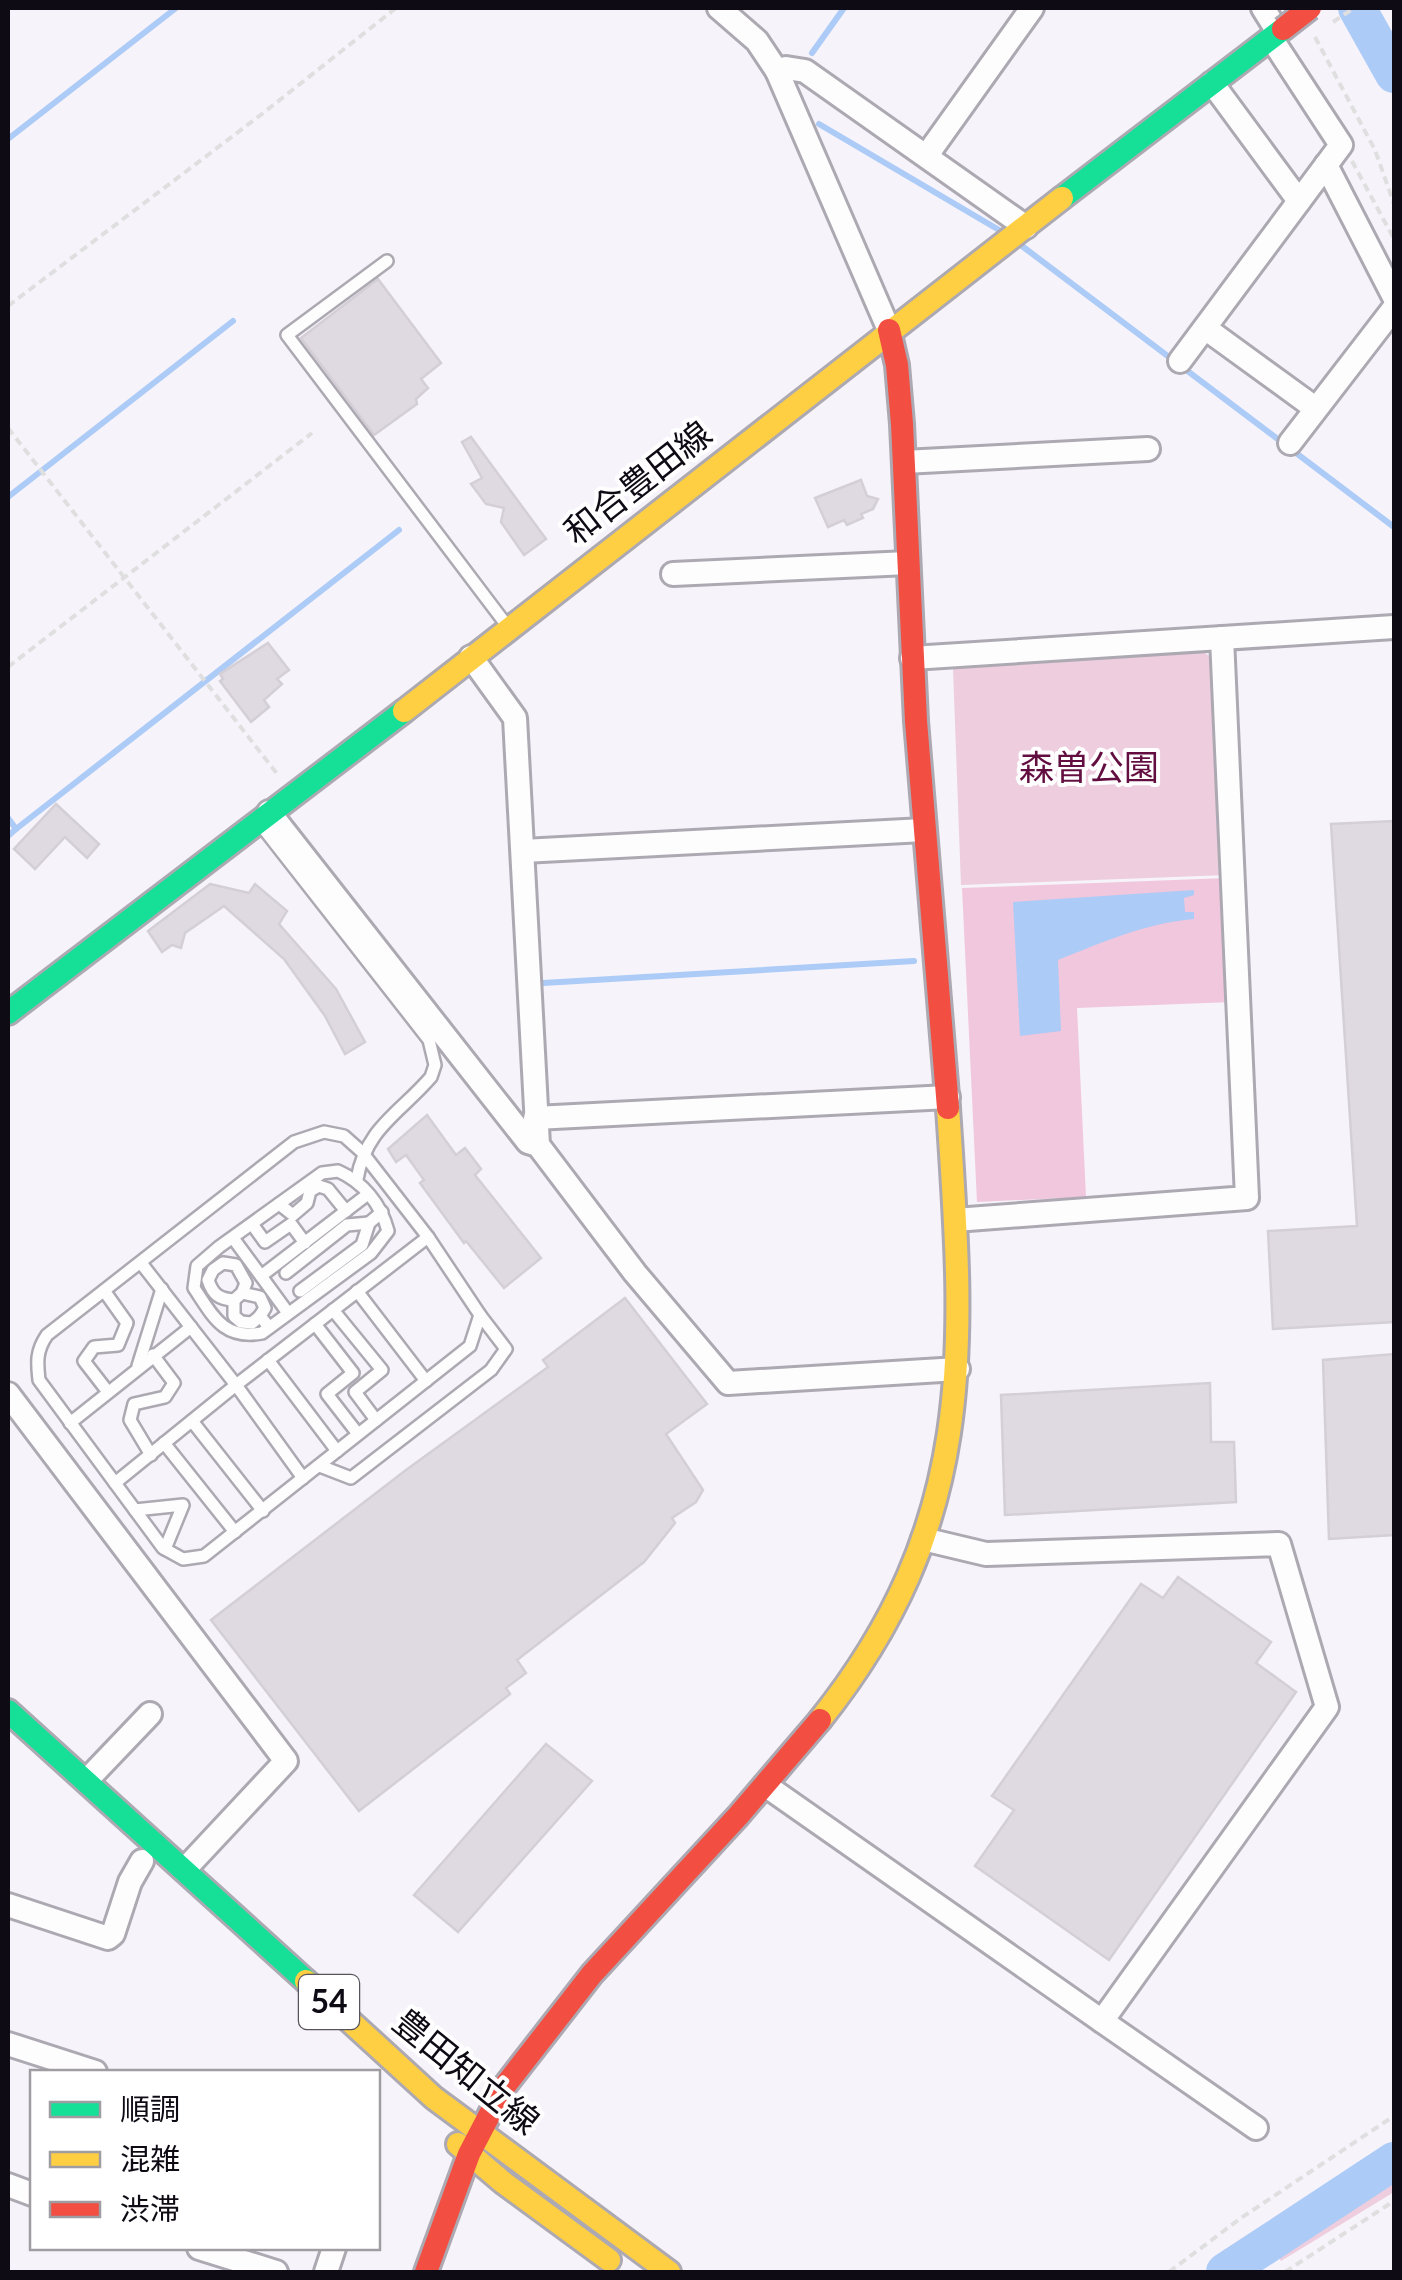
<svg xmlns="http://www.w3.org/2000/svg" width="1402" height="2280" font-family="Lato,'Noto Sans JP',sans-serif">
<style>
.green{fill:#edcdde}
.forest{fill:#f1c7dd}
.water{fill:#accbf6}
.lines{fill:none;stroke-linecap:round;stroke-linejoin:round}
.stream{stroke:#accbf6;stroke-width:6}
.river{stroke:#accbf6;stroke-width:38}
.building{fill:#dfdae1;stroke:#d4cfd6;stroke-width:2.5}
.lane-casing{stroke:#ada9b2;stroke-width:16}
.street-casing{stroke:#ada9b2;stroke-width:28}
.fast-casing{stroke:#ada9b2;stroke-width:28}
.slow-casing{stroke:#ada9b2;stroke-width:28}
.jam-casing{stroke:#ada9b2;stroke-width:28}
.path{stroke:#dfdfe0;stroke-width:4;stroke-dasharray:8 5;stroke-linecap:butt}
.lane{stroke:#fefdfe;stroke-width:11}
.street{stroke:#fefdfe;stroke-width:22}
.fast{stroke:#16e098;stroke-width:22}
.slow{stroke:#ffcf43;stroke-width:22}
.jam{stroke:#f24e42;stroke-width:22}
.jam-bridge-casing{stroke:#ada9b2;stroke-width:28;stroke-linecap:butt}
.path-bridge{stroke:#dfdfe0;stroke-width:4;stroke-dasharray:8 5;stroke-linecap:butt}
.jam-bridge{stroke:#f24e42;stroke-width:22}
.labels{text-anchor:middle;stroke-width:8;stroke-linejoin:round;paint-order:stroke}
.shield{fill:#fff;stroke:#57545b;stroke-width:2.5}
.shield-label{font-size:32px;font-weight:bold;fill:#0f0b15}
.street-label{font-size:35px;fill:#0f0b15;stroke:#fff}
.park-label{font-size:35px;fill:#630e40;stroke:#fff}
</style>
<rect width="100%" height="100%" fill="#f6f3fa"/>
<g class="green">
<path d="M1203 652 1211 657 1214 666 1226 875 961 885 953 669 961 663Z"/>
<path d="M1394 2171V2192L1281 2261 1276 2253Z"/>
</g>
<path class="forest" d="M1227 878 1232 1002 1077 1008 1086 1197 977 1202 962 888Z"/>
<path class="water" d="M1194 890V895L1184 898 1185 912H1194V919C1146 923 1103 942 1058 960L1061 1031 1020 1036 1013 902Z"/>
<g class="lines">
<g class="stream">
<path d="M812 53 844 8"/>
<path d="M819 124 999 230"/>
<path d="M8 139 176 8"/>
<path d="M1018 243 1394 527"/>
<path d="M8 497 233 321"/>
<path d="M8 818 16 829 8 836"/>
<path d="M16 829 399 530"/>
<path d="M543 983 914 961"/>
</g>
<g class="river">
<path d="M1357 8 1394 74"/>
<path d="M1225 2272 1394 2161"/>
</g>
</g>
<g class="building">
<path d="M378 279 441 363 421 379 428 388 416 399 417 404 374 435 301 338Z"/>
<path d="M471 437 546 539 524 555 501 522 504 508 486 504 471 484 482 478 462 442Z"/>
<path d="M861 480 867 496 878 499 873 509 861 514 863 518 847 525 844 520 828 527 815 498Z"/>
<path d="M268 643 289 670 277 679 282 684 264 700 269 707 251 722 220 681 223 679 220 674Z"/>
<path d="M56 804 99 844 87 858 65 837 35 869 14 849Z"/>
<path d="M1394 821V1322L1273 1329 1268 1231 1357 1226 1331 824Z"/>
<path d="M210 884 249 893 255 884 287 911 279 924 336 989 365 1042 345 1054 325 1016 284 959 224 906 185 933 181 948 172 945 162 952 148 931Z"/>
<path d="M427 1115 456 1155 465 1148 481 1169 475 1175 541 1258 504 1288 466 1241 464 1243 420 1183 424 1180 406 1155 396 1162 388 1149Z"/>
<path d="M625 1298 707 1404 666 1434 703 1490 696 1502 672 1518 675 1523 644 1562 517 1660 526 1673 506 1688 510 1694 359 1811 211 1620 406 1470 548 1367 543 1360Z"/>
<path d="M1394 1354V1535L1329 1539 1323 1360Z"/>
<path d="M1210 1383 1211 1442H1234L1236 1502 1005 1515 1001 1395Z"/>
<path d="M1178 1577 1271 1642 1256 1663 1296 1692 1109 1960 975 1866 1014 1810 992 1796 1141 1584 1163 1598Z"/>
<path d="M546 1744 592 1781 458 1932 414 1895Z"/>
</g>
<g class="lines">
<g class="lane-casing">
<g id="lane">
<path d="M387 261 287 335 508 627"/>
<path d="M260 824 429 1040 435 1065 431 1077C399 1114 366 1128 357 1179"/>
<path d="M324 1132 344 1136 362 1152 428 1237 480 1315 470 1346 204 1556 183 1559 163 1548 39 1380C37 1362 36 1351 47 1335L294 1142Z"/>
<path d="M338 1171C363 1182 381 1204 388 1231L371 1253 262 1333C223 1340 213 1316 194 1288L197 1266 219 1247 322 1173Z"/>
<path d="M279 1204 293 1215 307 1203 310 1191 319 1186 328 1189 346 1211"/>
<path d="M252 1224 265 1242 291 1224 305 1243"/>
<path d="M233 1238 261 1276 368 1194"/>
<path d="M141 1263 236 1385 303 1478"/>
<path d="M286 1273 347 1225 369 1223"/>
<path d="M261 1276 288 1313"/>
<path d="M300 1291 362 1245 369 1223 382 1212"/>
<path d="M357 1291 426 1381"/>
<path d="M105 1292 127 1323 118 1345 94 1347 84 1361 108 1392"/>
<path d="M242 1293 246 1283 236 1265 223 1263 213 1270 208 1280C213 1295 219 1299 234 1300L242 1293 260 1297 265 1308 260 1316 269 1327"/>
<path d="M234 1300V1316L241 1322 252 1323 260 1316"/>
<path d="M333 1310 382 1370 355 1392 376 1420"/>
<path d="M315 1324 353 1373 327 1394 358 1434"/>
<path d="M268 1360 337 1451"/>
<path d="M138 1366 162 1289"/>
<path d="M192 1421 263 1511"/>
<path d="M70 1423 191 1327"/>
<path d="M164 1443 235 1532"/>
<path d="M151 1455 130 1420 134 1404 165 1397 174 1383 153 1355"/>
<path d="M320 1466 351 1478 491 1370 506 1349 480 1315"/>
<path d="M115 1483 236 1385 428 1237"/>
<path d="M135 1510 183 1505 165 1549"/>
</g>
</g>
<g class="street-casing">
<g id="street">
<path d="M719 8 757 41 777 71 889 330"/>
<path d="M1263 8 1278 32"/>
<path d="M777 71 786 68 805 71 1026 227"/>
<path d="M1212 83 1299 201"/>
<path d="M927 155 1032 8"/>
<path d="M1326 165 1394 297"/>
<path d="M1205 328 1315 408"/>
<path d="M1180 361 1341 145 1271 38"/>
<path d="M1290 443 1394 308"/>
<path d="M904 462 1148 449"/>
<path d="M673 574 908 563"/>
<path d="M471 657 515 718 538 1145 635 1273 728 1383 958 1369"/>
<path d="M912 658 1394 627"/>
<path d="M269 812 528 1142 538 1145"/>
<path d="M523 851 924 830"/>
<path d="M535 1118 948 1097"/>
<path d="M955 1220 1247 1198 1222 638"/>
<path d="M8 1394 286 1761 185 1869"/>
<path d="M86 1781 150 1714"/>
<path d="M765 1785 1102 2021 1327 1707 1279 1544 986 1554 923 1539"/>
<path d="M8 1905 108 1938 113 1934 130 1882 142 1861"/>
<path d="M1102 2021 1256 2128"/>
<path d="M8 2044 95 2072"/>
<path d="M8 2185 32 2194"/>
<path d="M199 2248 276 2272"/>
<path d="M326 2272 334 2248"/>
</g>
</g>
<g class="fast-casing">
<g id="fast">
<path d="M1062 198 1283 29"/>
<path d="M8 1013 404 711"/>
<path d="M8 1711 306 1981"/>
</g>
</g>
<g class="slow-casing">
<g id="slow">
<path d="M404 711 1062 198"/>
<path d="M820 1720C979 1521 964 1346 948 1108"/>
<path d="M306 1981 434 2098 669 2272"/>
<path d="M458 2144 504 2183 609 2260"/>
</g>
</g>
<g class="jam-casing">
<g id="jam">
<path d="M889 330 897 365 902 424 916 721 948 1108"/>
<path d="M426 2272 469 2154 504 2087 592 1974 738 1816 820 1720"/>
</g>
</g>
<g class="path">
<path d="M1315 37 1375 150 1394 204"/>
<path d="M1352 161 1394 239"/>
<path d="M8 306 262 114 396 8"/>
<path d="M8 428 278 775"/>
<path d="M8 667 312 433"/>
<path d="M1169 2272 1241 2218 1394 2116"/>
<path d="M1285 2272 1394 2201"/>
</g>
<use href="#lane" class="lane"/>
<use href="#street" class="street"/>
<use href="#fast" class="fast"/>
<use href="#slow" class="slow"/>
<use href="#jam" class="jam"/>
<g class="jam-bridge-casing">
<path id="jam-bridge" d="M1283 29 1310 8"/>
</g>
<path class="path-bridge" d="M1333 22 1354 8"/>
<use href="#jam-bridge" class="jam-bridge"/>
</g>
<g class="labels">
<rect class="shield" x="299" y="1975" width="60" height="54" rx="8"/>
<g class="shield-label">
<text x="329" y="2013">54</text>
</g>
<g class="street-label">
<text transform="translate(638 483) rotate(-38)" y="12">和合豊田線</text>
<text transform="translate(466 2072) rotate(39)" y="12">豊田知立線</text>
</g>
<g class="park-label">
<text x="1089" y="780">森曽公園</text>
</g>
</g>
<rect width="1402" height="2280" fill="none" stroke="#0f0b15" stroke-width="20"/>
<rect x="30" y="2070" width="350" height="180" fill="#ffffff" stroke="#9f9da1" stroke-width="2.5"/>
<rect x="50" y="2102" width="50" height="15" fill="#16e098" stroke="#9f9da1" stroke-width="2.5"/>
<text x="120" y="2120" font-size="30" fill="#0f0b15">順調</text>
<rect x="50" y="2152" width="50" height="15" fill="#ffcf43" stroke="#9f9da1" stroke-width="2.5"/>
<text x="120" y="2170" font-size="30" fill="#0f0b15">混雑</text>
<rect x="50" y="2202" width="50" height="15" fill="#f24e42" stroke="#9f9da1" stroke-width="2.5"/>
<text x="120" y="2220" font-size="30" fill="#0f0b15">渋滞</text>
</svg>
